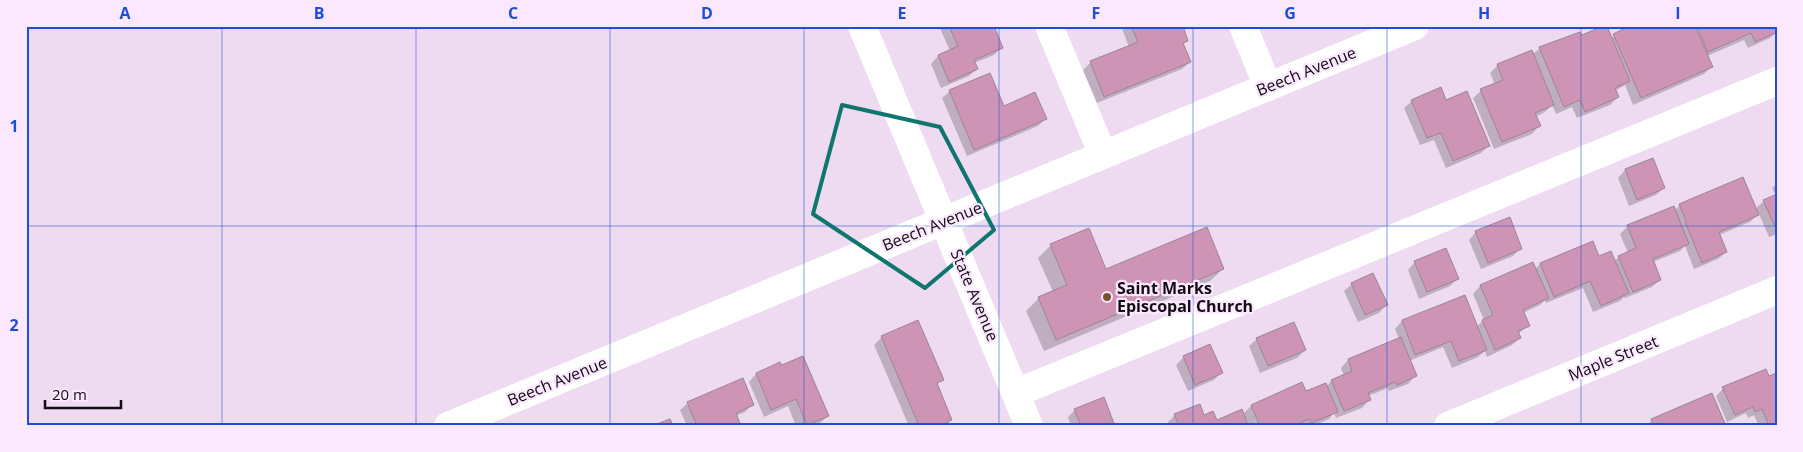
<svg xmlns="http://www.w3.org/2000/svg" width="1803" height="452" font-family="'Open Sans',sans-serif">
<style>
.shadow{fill:#0003}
.building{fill:#cd94b6;stroke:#9e8493}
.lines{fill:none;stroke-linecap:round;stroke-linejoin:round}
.minor{stroke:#fff;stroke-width:28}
.marked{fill:none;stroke:#0f766e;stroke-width:4;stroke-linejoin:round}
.grid{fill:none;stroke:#1d4ed8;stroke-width:1;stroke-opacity:0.55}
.poi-dot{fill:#78542e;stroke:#fbe7fe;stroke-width:2}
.labels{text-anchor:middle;stroke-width:4.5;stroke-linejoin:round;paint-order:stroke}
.street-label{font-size:16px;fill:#110b12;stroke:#fbe7fe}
.poi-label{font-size:16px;font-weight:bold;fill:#110b12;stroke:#fbe7fe;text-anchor:start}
.neatline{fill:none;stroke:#1d4ed8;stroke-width:2}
.grid-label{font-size:16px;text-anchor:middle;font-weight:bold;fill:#1d4ed8}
</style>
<rect width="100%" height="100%" fill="#eedaf1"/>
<g class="shadow">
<path d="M939 26H993L1002 47 994 55 974 63 977 69 969 76 941 88 931 64 938 56 950 51Z"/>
<path d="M1121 26H1181L1187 40 1183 45 1190 62 1182 69 1097 103 1083 70 1091 62 1129 47Z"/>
<path d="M1624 26H1776L1777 32 1770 38 1748 48 1744 40 1707 56 1711 67 1704 74 1633 105 1625 85 1615 91 1618 97 1610 105 1577 118 1572 107 1556 114 1552 105 1545 112 1535 117 1539 126 1532 134 1494 149 1473 98 1481 91 1495 85 1490 73 1498 65 1532 55 1540 48 1581 37 1611 38 1622 32 1621 30Z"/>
<path d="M950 91 1003 107 1045 119 1038 126 967 156 942 98Z"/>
<path d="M1412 101 1446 102 1488 146 1481 153 1446 168 1434 140 1420 145 1404 108Z"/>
<path d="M1653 160 1664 188 1656 195 1629 206 1618 178 1625 170Z"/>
<path d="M1777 183V234L1769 237 1759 214 1750 222 1719 235 1726 252 1718 259 1694 269 1685 246 1680 251 1653 262 1660 280 1652 287 1625 298 1624 297 1620 301 1593 312 1583 288 1546 303 1545 300 1540 305 1523 313 1528 326 1518 334 1520 338 1512 345 1487 357 1485 351 1478 357 1452 368 1443 347 1409 361 1415 376 1408 384 1389 391 1388 388 1368 396 1369 400 1362 408 1336 418 1334 413 1329 419 1313 426H1164L1175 415 1204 416 1216 421 1242 415 1251 406 1301 384 1306 393 1326 387 1331 381 1344 376 1341 368 1348 360 1399 339 1395 329 1402 321 1464 296 1476 327 1484 320 1473 294 1480 286 1533 264 1535 269 1540 264 1592 243 1598 258 1614 261 1619 257 1628 253 1620 234 1628 226 1674 211 1680 205 1755 209 1764 201 1776 195 1772 188Z"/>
<path d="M1476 232 1521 248 1513 256 1481 269 1469 240Z"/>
<path d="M1051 245 1105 271 1223 269 1210 281 1044 351 1026 311 1039 298 1053 292 1038 258Z"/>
<path d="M1415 262 1457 279 1450 286 1419 299 1408 270Z"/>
<path d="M1352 284 1386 305 1379 313 1358 322 1344 291Z"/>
<path d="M882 337 942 380 936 385 951 420 945 426H909L874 345Z"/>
<path d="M1257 339 1305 350 1297 358 1260 373 1249 346Z"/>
<path d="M1184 357 1221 373 1214 380 1188 391 1176 365Z"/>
<path d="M780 364 828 416 820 423 814 426H796L788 406 764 417 749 382 756 374Z"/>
<path d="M1765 371 1777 426H1759L1754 415 1748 418 1746 413 1727 422 1716 396 1723 389Z"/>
<path d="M688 403 753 404 745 412 736 416 740 426H687L680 410Z"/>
<path d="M1075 410 1114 426H1071L1068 417Z"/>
<path d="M1652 420 1724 426H1646Z"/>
</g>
<g class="building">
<path d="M949 26H994L1003 48 974 60 978 69 949 82 938 55 958 46Z"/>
<path d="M1131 26H1183L1188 41 1183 43 1191 62 1104 97 1090 61 1138 42Z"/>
<path d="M1603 26H1607L1630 81 1615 88 1619 97 1585 112 1580 100 1564 107 1539 47 1580 32 1582 35Z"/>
<path d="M1695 26 1713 67 1641 98 1613 34 1630 26Z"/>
<path d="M1697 26H1777V32L1755 42 1751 33 1708 52Z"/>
<path d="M1532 50 1554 105 1535 113 1541 126 1502 142 1480 89 1503 80 1497 64Z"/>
<path d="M990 73 1004 106 1035 92 1047 119 974 150 949 90Z"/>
<path d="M1441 87 1446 100 1467 91 1490 146 1453 161 1441 133 1427 138 1411 100Z"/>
<path d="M1653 158 1665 188 1637 200 1625 169Z"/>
<path d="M1743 177 1759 215 1719 232 1727 252 1702 263 1685 222 1686 221 1679 204Z"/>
<path d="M1777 194V231L1763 200Z"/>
<path d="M1674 206 1689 244 1653 259 1661 280 1633 292 1618 256 1636 248 1627 225Z"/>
<path d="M1510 217 1522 249 1488 263 1475 231Z"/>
<path d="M1207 227 1224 269 1056 340 1038 297 1067 285 1050 244 1089 228 1106 269Z"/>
<path d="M1593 241 1599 256 1611 251 1629 293 1601 306 1590 281 1554 297 1540 263Z"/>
<path d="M1446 248 1459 279 1427 292 1414 261Z"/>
<path d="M1533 262 1549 298 1523 310 1530 326 1518 331 1521 338 1495 350 1482 320 1493 315 1480 285Z"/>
<path d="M1373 273 1388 305 1365 315 1351 283Z"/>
<path d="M1465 295 1487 350 1459 361 1451 341 1415 355 1402 320Z"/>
<path d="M918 320 944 380 937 383 952 420 939 426H919L881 336Z"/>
<path d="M1294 322 1306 350 1268 366 1256 338Z"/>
<path d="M1401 337 1417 376 1397 385 1395 382 1368 393 1371 400 1344 411 1331 380 1352 371 1348 359Z"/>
<path d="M1210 344 1223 373 1195 385 1183 356Z"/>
<path d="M803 356 829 416 807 425 796 399 771 410 756 373 780 362 782 365Z"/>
<path d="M1766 369 1769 376 1777 373V426H1769L1762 409 1755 412 1753 407 1735 415 1722 387Z"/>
<path d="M743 378 754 405 736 413 741 426H697L687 402Z"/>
<path d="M1302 382 1306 391 1326 383 1338 412 1311 423 1309 419 1293 426H1260L1251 405Z"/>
<path d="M1712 393 1726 426H1654L1651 419Z"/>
<path d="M1104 397 1115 426H1081L1074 409Z"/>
<path d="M1200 404 1204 415 1213 411 1217 420 1242 409 1248 426H1179L1174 414Z"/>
<path d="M670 419 673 426H652Z"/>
</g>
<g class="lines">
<g class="minor">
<path d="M862 26 1029 426"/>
<path d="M1049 26 1103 155"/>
<path d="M1243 26 1268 87"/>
<path d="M1016 393 1777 81"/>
<path d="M448 426 1415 26"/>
<path d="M1448 426 1777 290"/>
</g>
</g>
<path class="marked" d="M842 105 940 127 994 230 925 288 813 214Z"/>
<path class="grid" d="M222 26V426M416 26V426M610 26V426M804 26V426M999 26V426M1193 26V426M1387 26V426M1581 26V426M26 226H1777"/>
<circle class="poi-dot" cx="1107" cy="297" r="5"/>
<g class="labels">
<g class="street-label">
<text transform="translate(1306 71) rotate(-22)" y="6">Beech Avenue</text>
<text transform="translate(932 226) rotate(-22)" y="6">Beech Avenue</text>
<text transform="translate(975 295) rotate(67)" y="6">State Avenue</text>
<text transform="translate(1613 358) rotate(-22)" y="6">Maple Street</text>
<text transform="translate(557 381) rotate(-22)" y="6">Beech Avenue</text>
</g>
<g class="poi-label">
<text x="1117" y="294">Saint Marks<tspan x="1117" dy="18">Episcopal Church</tspan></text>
</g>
</g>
<rect width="1803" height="452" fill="none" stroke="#fbe7fe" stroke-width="55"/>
<path d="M45 400v8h76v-8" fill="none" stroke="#110b12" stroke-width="2.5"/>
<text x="52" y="400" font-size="15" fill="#110b12" stroke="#fbe7fe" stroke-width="4" paint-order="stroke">20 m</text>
<rect x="28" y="28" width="1748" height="396" class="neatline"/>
<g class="grid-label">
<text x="125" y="19">A</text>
<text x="319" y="19">B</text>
<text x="513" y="19">C</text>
<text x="707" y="19">D</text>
<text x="902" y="19">E</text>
<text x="1096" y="19">F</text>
<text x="1290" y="19">G</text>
<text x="1484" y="19">H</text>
<text x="1678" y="19">I</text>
<text x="14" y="132">1</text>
<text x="14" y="331">2</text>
</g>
</svg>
